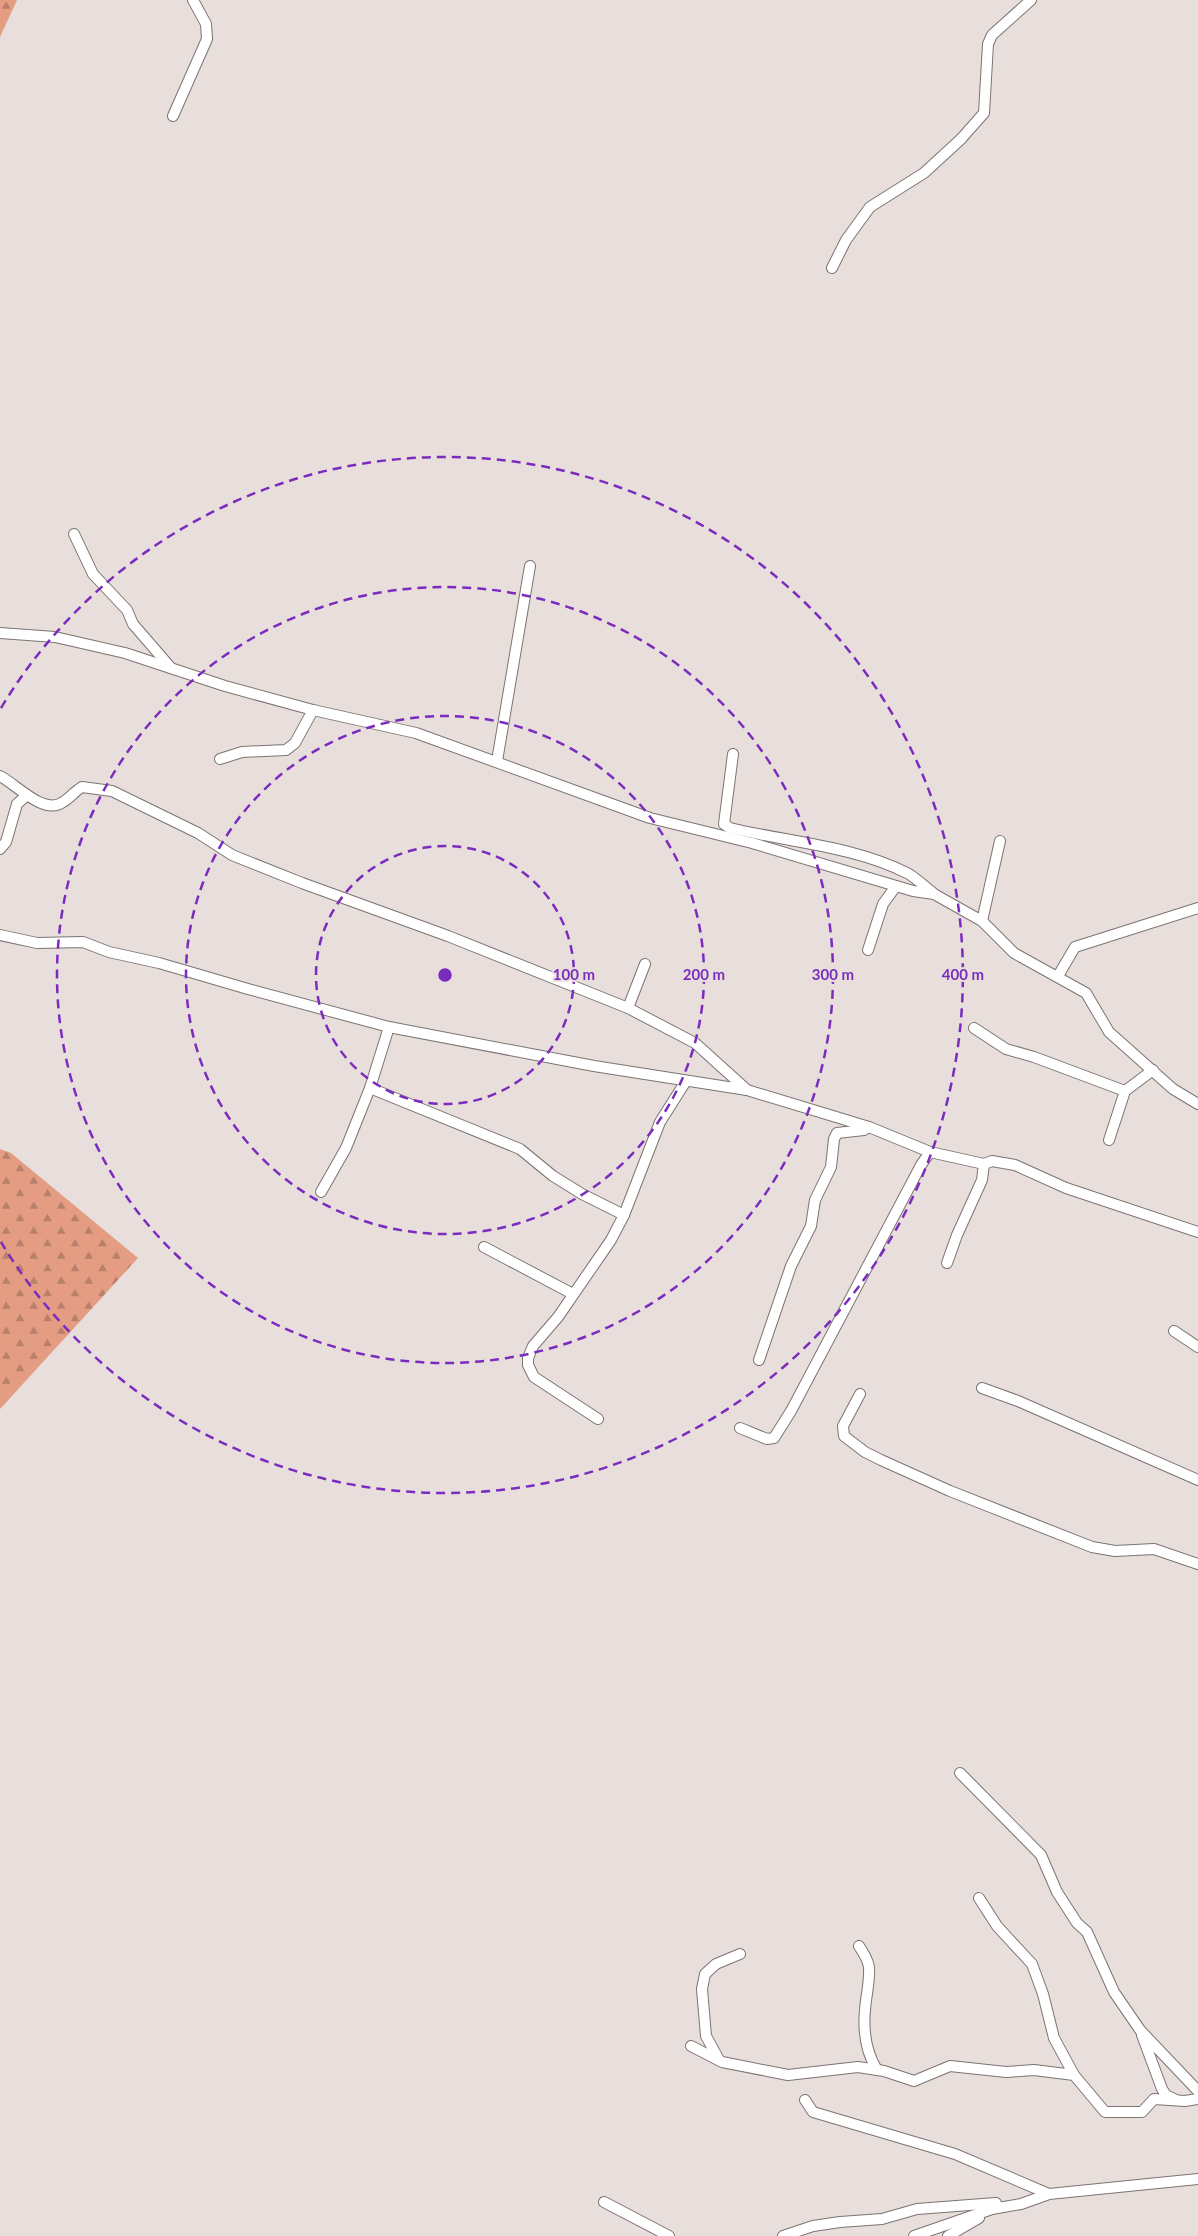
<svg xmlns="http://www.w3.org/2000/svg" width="1198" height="2236" font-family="Lato,sans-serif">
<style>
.forest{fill:url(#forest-firs)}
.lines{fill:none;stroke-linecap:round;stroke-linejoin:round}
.minor-casing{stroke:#7c7471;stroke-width:12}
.minor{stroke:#fff;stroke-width:10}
.ring{fill:none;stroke:#7b2cbf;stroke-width:2.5;stroke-dasharray:9 6}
.centre{fill:#7b2cbf;stroke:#e8dedb;stroke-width:2.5}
.ring-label{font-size:15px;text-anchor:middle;font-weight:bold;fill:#7b2cbf;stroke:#e8dedb;stroke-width:4;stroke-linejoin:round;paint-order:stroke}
</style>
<defs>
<pattern id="forest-firs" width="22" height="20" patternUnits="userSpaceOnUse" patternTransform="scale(1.25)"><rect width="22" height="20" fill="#e49d83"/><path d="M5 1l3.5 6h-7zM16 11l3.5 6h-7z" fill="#b87f6a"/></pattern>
</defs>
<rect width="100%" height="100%" fill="#e8dedb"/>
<g class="forest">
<path d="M0 0H17L0 37Z"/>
<path d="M0 1149 11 1153 138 1258 0 1409Z"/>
</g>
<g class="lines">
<g class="minor-casing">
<g id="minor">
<path d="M173 116 207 39 206 24 193 0"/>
<path d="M832 268 846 240 870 207 924 173 961 139 984 113 988 44 992 35 1031 0"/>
<path d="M74 534 93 574 127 610 133 624 171 668"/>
<path d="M0 633 55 637 125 653 225 686 313 710 416 733 650 818 752 843 913 891 934 894 982 921 1014 953 1086 993 1109 1032 1173 1089 1198 1104"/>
<path d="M733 754 724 824 730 828C788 842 855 846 909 874 917 879 925 887 933 893"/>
<path d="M220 759 242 752 286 750 295 743 313 710"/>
<path d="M497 761 530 566"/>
<path d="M0 776C16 784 44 816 63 802 70 798 75 791 82 787L112 791 198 833 232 855 302 883 448 936 628 1008 695 1043 747 1090"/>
<path d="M0 849 6 842 17 804 27 795"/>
<path d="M982 921 1000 841"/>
<path d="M0 935 37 943 83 942 109 952 159 963 248 989 389 1027 594 1066 747 1090 869 1127 930 1152 984 1164 992 1161 1015 1165 1066 1188 1198 1232"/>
<path d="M868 950 883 904 896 886"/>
<path d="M1058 976 1075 947 1198 908"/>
<path d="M628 1008 645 964"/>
<path d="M389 1027 370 1088 520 1149 553 1176 582 1194 624 1215"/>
<path d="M974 1028 1006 1049 1034 1057 1125 1091"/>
<path d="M1109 1140 1125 1091 1153 1070"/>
<path d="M321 1192 346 1148 370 1088"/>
<path d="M484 1247 573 1294"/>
<path d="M947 1263 957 1235 982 1180 984 1164"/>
<path d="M1174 1331 1198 1347"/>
<path d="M759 1360 791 1266 811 1226 815 1200 831 1167 834 1139 837 1133 864 1130 868 1127"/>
<path d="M982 1388 1018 1401 1198 1480"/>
<path d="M860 1394 843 1426 844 1436 865 1452 881 1460 950 1491 1092 1547 1115 1551 1154 1549 1198 1564"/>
<path d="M598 1419 534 1377 528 1365V1358L533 1346 558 1317 611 1240 624 1215 660 1122 686 1081"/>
<path d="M740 1428 767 1439 774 1438 791 1411 921 1165 930 1152"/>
<path d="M960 1773 1041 1855 1057 1892 1077 1923 1087 1932 1114 1992 1140 2030 1198 2091"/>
<path d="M979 1898 997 1926 1032 1964 1043 1994 1054 2038 1074 2075"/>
<path d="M859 1946C863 1952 868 1960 869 1967 870 1982 866 1995 865 2010 863 2031 866 2052 877 2070"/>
<path d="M1142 2035 1162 2089 1166 2095 1176 2100"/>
<path d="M691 2046 722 2062 788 2075 858 2067 884 2071 914 2081 950 2066 1006 2072 1034 2070 1074 2075 1105 2112H1142L1154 2099 1185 2101 1198 2099"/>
<path d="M719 2060 706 2036 702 1989 705 1974 716 1964 740 1954"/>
<path d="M805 2100 813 2112 955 2154 1049 2194"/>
<path d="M604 2202 669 2236"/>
<path d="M783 2236 813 2226 840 2222 882 2219 917 2209 996 2203"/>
<path d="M914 2236 992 2209 1021 2204 1049 2194 1198 2179"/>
<path d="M948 2236 979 2218"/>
</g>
</g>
<use href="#minor" class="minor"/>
</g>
<g class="ring">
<circle cx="445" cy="975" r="129"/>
<circle cx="445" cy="975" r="259"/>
<circle cx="445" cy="975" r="388"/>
<path d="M1 708A518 518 0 1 1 1 1242"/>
</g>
<circle cx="445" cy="975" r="8" class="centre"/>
<g class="ring-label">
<text x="574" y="980">100 m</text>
<text x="704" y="980">200 m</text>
<text x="833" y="980">300 m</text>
<text x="963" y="980">400 m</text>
</g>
</svg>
